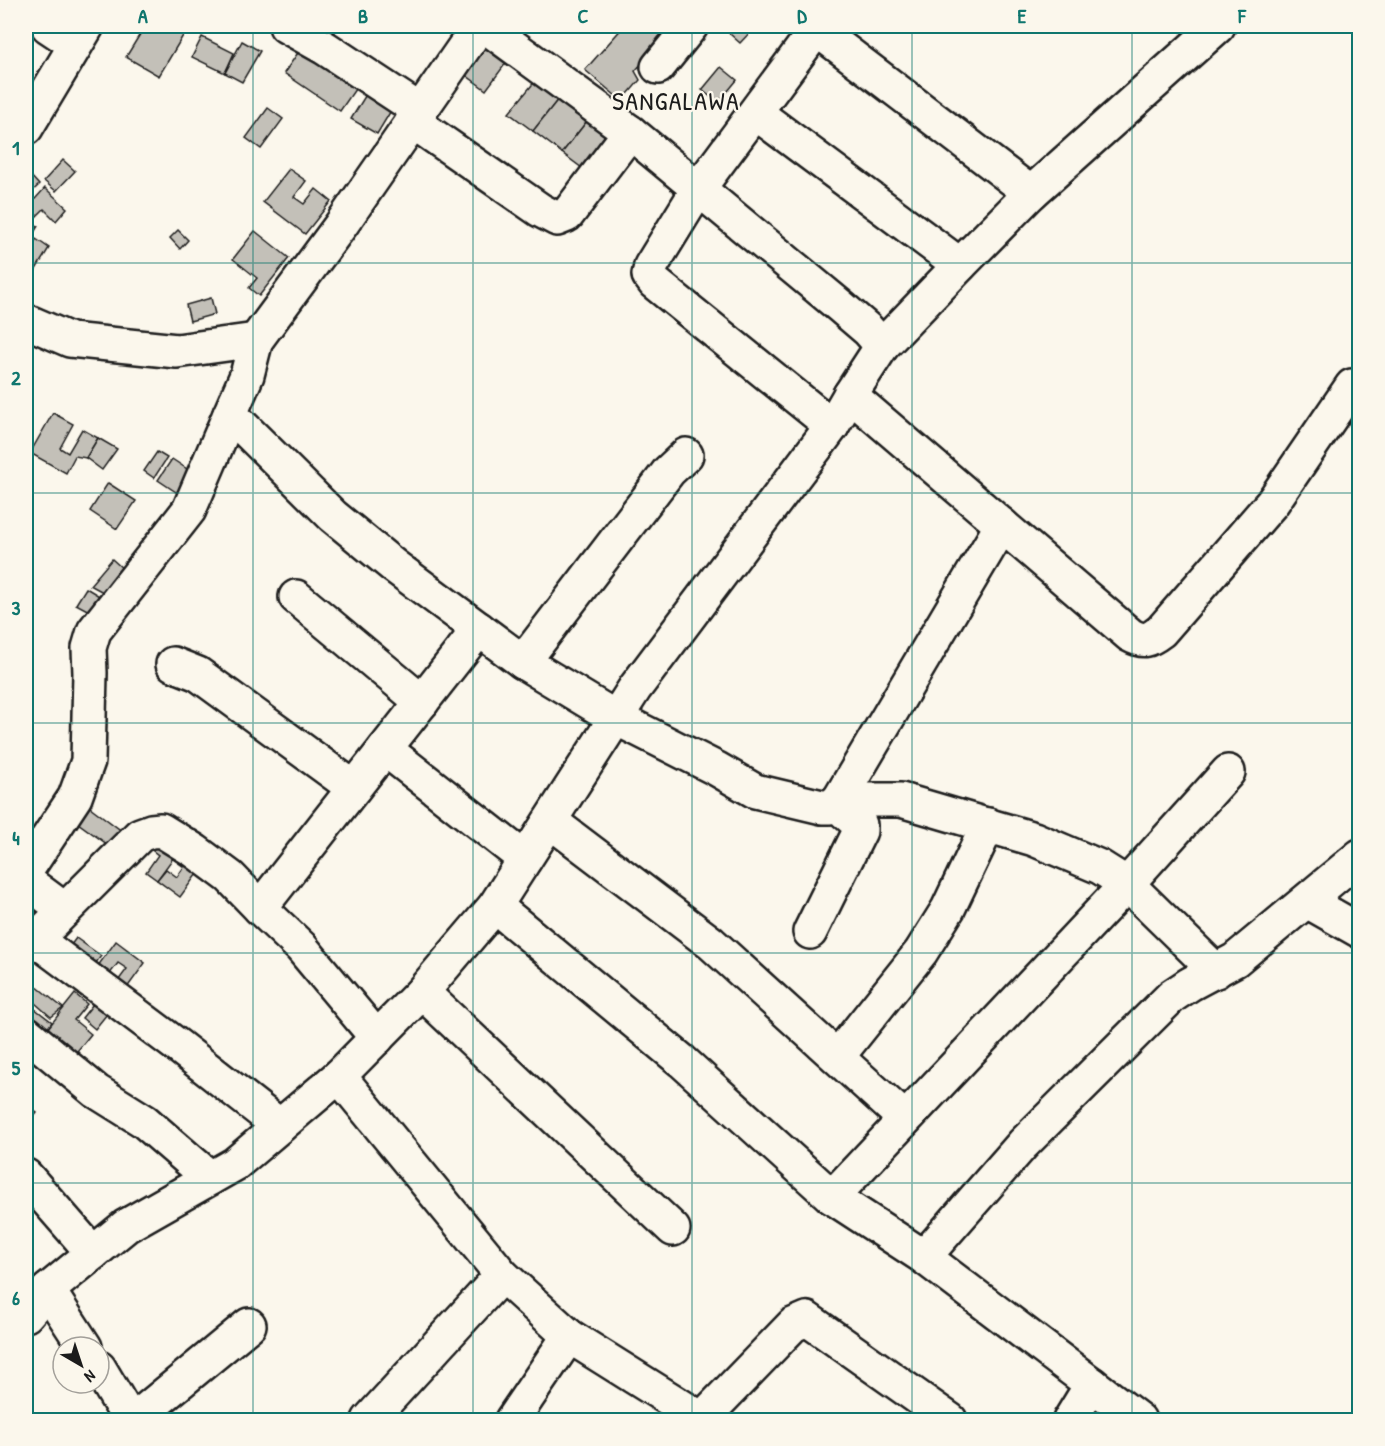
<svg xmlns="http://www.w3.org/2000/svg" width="1385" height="1446" font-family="'Patrick Hand',sans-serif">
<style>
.building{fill:#c3c0b8;stroke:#1c1c1c;stroke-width:1.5}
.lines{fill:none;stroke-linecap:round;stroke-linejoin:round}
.street-casing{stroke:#1c1c1c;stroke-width:38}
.street{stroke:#fbf7ec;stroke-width:33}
.grid{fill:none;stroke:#0f766e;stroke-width:1.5;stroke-opacity:0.55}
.labels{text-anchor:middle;stroke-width:4.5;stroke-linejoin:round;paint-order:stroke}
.quarter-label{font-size:26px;letter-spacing:1.5px;fill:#1c1c1c;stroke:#fbf7ec}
.neatline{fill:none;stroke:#0f766e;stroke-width:2}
.grid-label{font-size:20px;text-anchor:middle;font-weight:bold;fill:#0f766e}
</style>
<rect width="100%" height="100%" fill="#fbf7ec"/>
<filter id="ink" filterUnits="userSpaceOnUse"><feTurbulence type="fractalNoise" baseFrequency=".0167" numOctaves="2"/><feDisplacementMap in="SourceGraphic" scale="12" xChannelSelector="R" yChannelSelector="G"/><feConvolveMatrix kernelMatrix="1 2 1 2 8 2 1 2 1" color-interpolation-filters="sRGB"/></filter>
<g filter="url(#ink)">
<g class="building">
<path d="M145 26H181L187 29 159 76 126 57Z"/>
<path d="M624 26H674L635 71 640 80 622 101 585 70Z"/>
<path d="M721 26H756L740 43Z"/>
<path d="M202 37 234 53 225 73 192 57Z"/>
<path d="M242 41 260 51 242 82 225 73Z"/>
<path d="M485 42 509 59 486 90 463 73Z"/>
<path d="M304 44 360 82 340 111 284 73Z"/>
<path d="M721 67 737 80 718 103 702 90Z"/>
<path d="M536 80 559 98 533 131 509 113Z"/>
<path d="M370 88 395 104 377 134 351 119Z"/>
<path d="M559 98 587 121 562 153 533 131Z"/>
<path d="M268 108 283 119 261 149 246 138Z"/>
<path d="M587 121 610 139 586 171 562 153Z"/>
<path d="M63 160 75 171 56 191 44 181Z"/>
<path d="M289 169 306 181 294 197 304 204 316 189 331 201 305 234 263 202Z"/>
<path d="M29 174 39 185 26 197V177Z"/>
<path d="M45 188 67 208 56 221 44 209 30 223 26 218V209Z"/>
<path d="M26 218 38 226 26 246Z"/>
<path d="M178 230 188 240 180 249 170 238Z"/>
<path d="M255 231 289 258 259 296 249 288 257 278 233 259Z"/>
<path d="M36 239 49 248 26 286V256Z"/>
<path d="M211 298 215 314 190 321 186 305Z"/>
<path d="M53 413 73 424 60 448 68 453 82 429 98 438 86 458 75 456 66 473 30 453Z"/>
<path d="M98 438 117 449 102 470 86 458Z"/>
<path d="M157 452 167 458 154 478 144 471Z"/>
<path d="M172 459 193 473 179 494 158 480Z"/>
<path d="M108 483 136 501 117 529 90 511Z"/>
<path d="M112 559 123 569 103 592 90 585Z"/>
<path d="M86 588 101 597 91 612 76 604Z"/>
<path d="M86 804 123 832 111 847 74 820Z"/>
<path d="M157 834 179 850 157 880 146 872 158 855 148 847Z"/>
<path d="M179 850 202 867 180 897 157 880 166 869 177 877 184 867 173 859Z"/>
<path d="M76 938 101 956 90 971 65 953Z"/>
<path d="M116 941 145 963 124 992 115 985 127 969 118 963 103 983 92 974Z"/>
<path d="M36 986 63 1008 51 1017 28 997Z"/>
<path d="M78 992 115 1004 95 1029 82 1018 93 1004Z"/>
<path d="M75 994 87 1004 74 1020 91 1034 74 1055 44 1033Z"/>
<path d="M26 1002 52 1022 44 1033 26 1018Z"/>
<path d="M26 1105 37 1113 27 1127 26 1126Z"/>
</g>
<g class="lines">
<g class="street-casing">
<g id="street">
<path d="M48 26 75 44"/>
<path d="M286 26 325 48 419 110"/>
<path d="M479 26 341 225 256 340 247 375 230 414 333 516 394 566 523 662 616 718 717 769 755 791 822 807H830L839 800H901L1034 839 1100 867 1127 884 1216 971"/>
<path d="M485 26 630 132 840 306 868 330 882 346"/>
<path d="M819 26 699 188 651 266 649 275 655 283 832 426"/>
<path d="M816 29 1031 193"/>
<path d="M658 67 691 26"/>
<path d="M756 113 960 265"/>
<path d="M412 121 540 210 557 219 567 215 630 132"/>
<path d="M26 128 87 26"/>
<path d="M26 321 70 340 177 351 256 340"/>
<path d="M850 395 1130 635C1144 643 1149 640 1161 631L1272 503 1352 386"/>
<path d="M296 597 422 702"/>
<path d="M523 662 669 471 686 455"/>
<path d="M173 664 198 674 354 788"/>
<path d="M385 749 525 859"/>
<path d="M839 800 1002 525"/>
<path d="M550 821 711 943 905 1119"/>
<path d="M26 871 75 797 88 761 90 673 89 648 94 631 189 510 230 414"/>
<path d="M26 881 65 910"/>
<path d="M1307 901 1360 931"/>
<path d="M495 906 682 1061 832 1197 924 1257 1139 1420"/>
<path d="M260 908 479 629"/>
<path d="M810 932 860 831V825L845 812 853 799"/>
<path d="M422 992 673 1229"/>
<path d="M26 1033 96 1091 144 1121 210 1178"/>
<path d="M838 1056 921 952 948 909 988 825"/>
<path d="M339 1076 502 1275 569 1336 703 1420"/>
<path d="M280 1126 178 1046 39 942 41 934 140 835 151 831 161 830 195 851 230 877 260 908 301 947 377 1038"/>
<path d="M26 1176 93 1253"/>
<path d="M832 1197 1127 884 1228 772"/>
<path d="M924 1257 1023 1144 1172 996 1190 984 1235 960 1360 856"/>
<path d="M48 1290 85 1347"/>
<path d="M26 1315 48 1290 126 1226 235 1164 339 1076 422 992 495 906 635 688 832 426 850 395 882 346 960 265 1031 193 1218 26"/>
<path d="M99 1368 130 1420"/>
<path d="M134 1420 249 1325"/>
<path d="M369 1420 502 1275"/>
<path d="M512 1420 569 1336"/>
<path d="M701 1420 793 1325 807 1319 950 1420"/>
<path d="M1070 1420 1092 1384"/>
</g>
</g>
<use href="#street" class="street"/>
</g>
</g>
<path class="grid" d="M253 26V1420M473 26V1420M692 26V1420M912 26V1420M1132 26V1420M26 263H1360M26 493H1360M26 723H1360M26 953H1360M26 1183H1360"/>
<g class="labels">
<g class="quarter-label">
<text x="676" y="110">SANGALAWA</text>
</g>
</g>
<rect width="1385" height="1446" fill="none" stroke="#fbf7ec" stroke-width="66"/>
<g transform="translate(81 1365) rotate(141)"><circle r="28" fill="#fbf7ec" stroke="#a29f99" stroke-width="1.5"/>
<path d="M0-4.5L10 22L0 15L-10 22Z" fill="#1c1c1c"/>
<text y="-9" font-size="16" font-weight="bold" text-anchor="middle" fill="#1c1c1c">N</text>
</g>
<rect x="33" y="33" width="1319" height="1380" class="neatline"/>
<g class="grid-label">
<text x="143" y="23">A</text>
<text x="363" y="23">B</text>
<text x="583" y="23">C</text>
<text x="802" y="23">D</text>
<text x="1022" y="23">E</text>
<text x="1242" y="23">F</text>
<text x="16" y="155">1</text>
<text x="16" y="385">2</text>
<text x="16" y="615">3</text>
<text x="16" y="845">4</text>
<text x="16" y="1075">5</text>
<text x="16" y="1305">6</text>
</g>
</svg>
